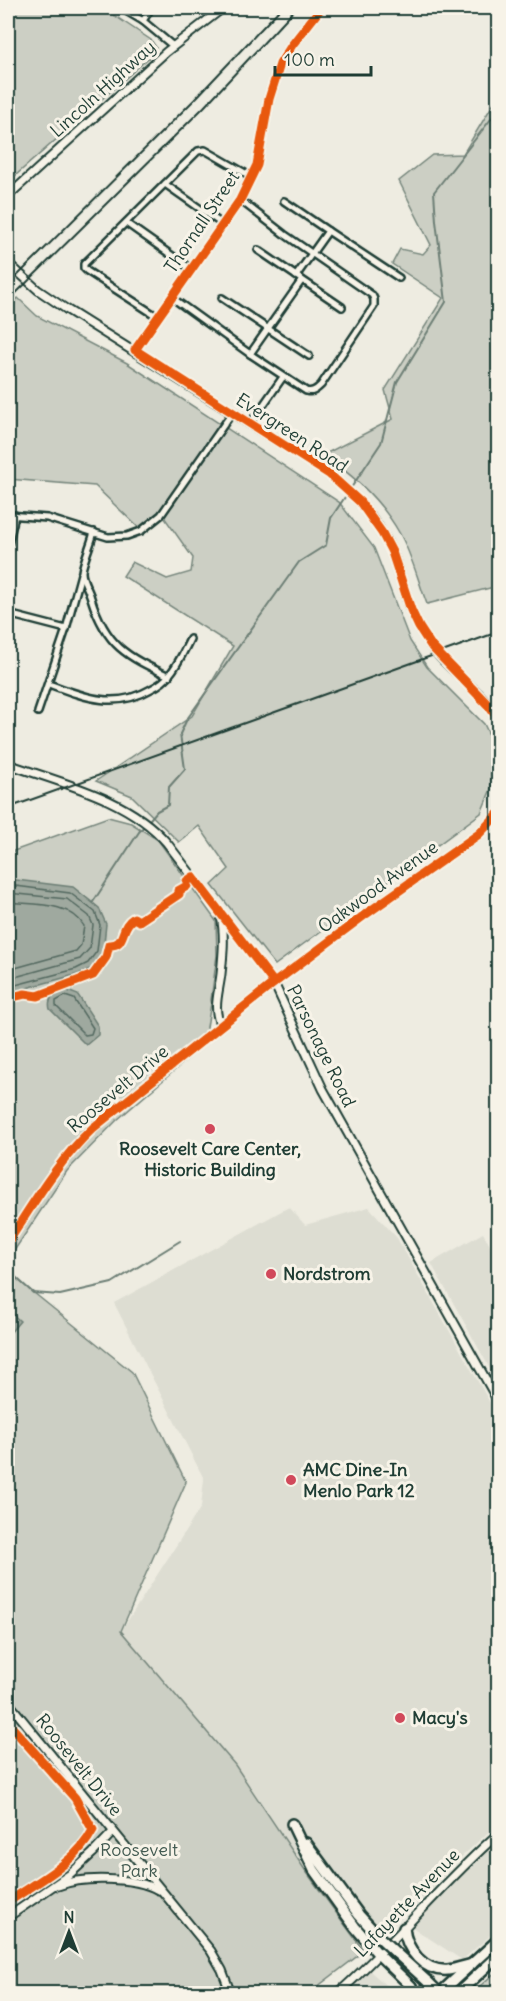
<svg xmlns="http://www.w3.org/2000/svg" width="506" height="2001" font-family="Delius,sans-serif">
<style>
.built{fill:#ddddd2}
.green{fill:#cccfc4;stroke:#76867c;stroke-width:1.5}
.water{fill:#9fa99f;stroke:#6c7e74;stroke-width:1.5}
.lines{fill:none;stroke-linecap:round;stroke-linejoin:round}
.shore{stroke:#52685f;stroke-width:1.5}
.stream{stroke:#6c7e74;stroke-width:2}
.street-casing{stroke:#1f3d34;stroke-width:10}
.secondary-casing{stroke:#1f3d34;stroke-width:11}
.highway-casing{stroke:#1f3d34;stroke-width:14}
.street{stroke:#f7f3e8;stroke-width:5}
.secondary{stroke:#f7f3e8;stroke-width:7}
.highway{stroke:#f7f3e8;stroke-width:9}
.rail{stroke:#1f3d34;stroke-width:2}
.highway-bridge-casing{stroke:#1f3d34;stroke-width:14;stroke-linecap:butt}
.highway-bridge{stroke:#f7f3e8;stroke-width:9}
.cycleway-casing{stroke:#f7f3e8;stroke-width:13}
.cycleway{stroke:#e8590c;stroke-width:9}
.poi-dot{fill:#d1495b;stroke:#f7f3e8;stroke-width:2}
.labels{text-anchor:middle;stroke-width:6;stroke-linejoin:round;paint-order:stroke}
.street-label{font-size:18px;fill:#1f3d34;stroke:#f7f3e8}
.poi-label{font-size:18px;font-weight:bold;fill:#1f3d34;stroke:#f7f3e8;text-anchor:start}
.park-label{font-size:18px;fill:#425a51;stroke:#f7f3e8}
</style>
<rect width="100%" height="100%" fill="#eeece1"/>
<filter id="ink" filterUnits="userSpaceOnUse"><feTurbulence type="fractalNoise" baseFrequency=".0167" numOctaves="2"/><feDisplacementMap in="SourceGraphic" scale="12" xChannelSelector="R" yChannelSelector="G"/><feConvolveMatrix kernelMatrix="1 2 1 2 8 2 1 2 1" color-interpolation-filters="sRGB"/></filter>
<g filter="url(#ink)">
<g class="built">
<path d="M289 1207 305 1225 369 1207 397 1238 498 1417V1823L453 1865 419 1902 364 1951 305 1870 235 1765 121 1631 201 1507 204 1479 114 1303Z"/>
<path d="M483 1233 498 1260V1383L431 1263Z"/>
<path d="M498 1840V1929L462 1960 412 1927 481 1854Z"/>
<path d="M369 1970 394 1993 340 1994Z"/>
</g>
<g class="green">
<path d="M8 8H103L151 40 156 47 153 54 8 182Z"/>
<path d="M498 96V586L427 604C418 581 412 555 400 534 381 500 355 476 323 455L393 419 385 390 443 298 392 264 400 249 423 254 431 245 399 181 432 155 463 154Z"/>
<path d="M18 298 37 316 127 363 339 502 374 548 410 641 427 667 484 724 491 739V789L481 813 275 965 212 885 229 869 199 826 179 842 132 796 96 781 192 716 233 646 123 576 132 562 167 579 191 572 193 558 162 514 141 530 95 486 8 479V309Z"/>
<path d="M108 817 131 823 158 840 216 921 217 955 211 1000 214 1015 211 1003 204 1045 117 1120 67 1171 8 1260V853Z"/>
<path d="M8 1272 132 1372 186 1482 121 1631 235 1765 305 1870 364 1951 309 1993H8Z"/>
<path d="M498 1970V1993H472Z"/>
</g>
<g class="water">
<path d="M8 879 73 887 99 908 106 924 103 953 92 968 78 974 8 993Z"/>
<path d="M65 990 78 995 98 1026V1035L86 1045 50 1009C47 998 55 992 65 990Z"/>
<path d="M8 1310 20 1321 10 1333 8 1331Z"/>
</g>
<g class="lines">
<g class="shore">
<path d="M8 885 70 893 95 912 100 925 97 951 88 963 76 969 8 987"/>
<path d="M8 893 67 899 89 916 93 925 90 948 80 959 8 979"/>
<path d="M8 902C32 905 70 901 84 926L81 945 76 951 8 970"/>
<path d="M65 996 74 999 93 1028 91 1034 85 1035 56 1006V1001Z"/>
</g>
<g class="stream">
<path d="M93 902 139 832 157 811 168 805 169 787 185 769 180 734 187 719 299 562 326 545 331 518 381 443 397 382 446 302 436 221 434 192 498 110"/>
<path d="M8 1270 33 1293 60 1295 112 1283 180 1241"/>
</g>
<g class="street-casing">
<g id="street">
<path d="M121 8 143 21 173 46"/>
<path d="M143 21 151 8"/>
<path d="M165 184 222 224"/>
<path d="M284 201 328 231 296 276"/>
<path d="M126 223 191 269"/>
<path d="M328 231 399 278"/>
<path d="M258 250 342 307"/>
<path d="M171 297 250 354 306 391C312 393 316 390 321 385L374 306V299L372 295 284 234 240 200"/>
<path d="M222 298 309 356"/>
<path d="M158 317 87 271 84 268V264L198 151 205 150 252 177"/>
<path d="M250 354 302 280"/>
<path d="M250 424 283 377"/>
<path d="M8 515 47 518 108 537 127 536 141 531 161 515 232 413"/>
<path d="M94 532C92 541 82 565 82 572 82 580 89 590 91 598 106 646 126 656 169 676"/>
<path d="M8 545 15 515"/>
<path d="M8 614 66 629"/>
<path d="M49 684C84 697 115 710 151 689 157 686 165 681 169 675 178 665 184 651 190 639"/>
<path d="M38 712 66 629 81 574"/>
</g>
</g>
<g class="secondary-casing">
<g id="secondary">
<path d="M8 196 166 52 223 8"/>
<path d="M8 263 38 290 66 309 329 474C354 494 379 521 392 551 400 570 403 590 410 609 415 621 423 633 430 645 448 671 485 692 498 719"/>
<path d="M135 350 240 200 257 165 269 99 280 64 292 45 321 8"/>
<path d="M8 764C61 783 129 798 167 843L274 983 323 1089 498 1401"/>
<path d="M221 1026C212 1009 219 992 221 974 223 955 225 935 221 916"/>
<path d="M8 1242C34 1202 58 1161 93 1128L274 983 366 914 479 834 498 814"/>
<path d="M8 1702 211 1951 222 1970 231 1994"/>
<path d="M58 1886C82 1876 135 1877 158 1890"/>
<path d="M8 1917 69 1875 93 1853 113 1832"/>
<path d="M337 1994C394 1944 441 1884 498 1834"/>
</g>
</g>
<g class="highway-casing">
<g id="highway">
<path d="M292 1824 314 1870 355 1927 379 1955 411 1986 415 1994"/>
<path d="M306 1843 359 1915 379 1937"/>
<path d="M404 1928C406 1950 424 1972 448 1970 456 1969 464 1966 472 1964"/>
<path d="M396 1953 428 1982"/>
<path d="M439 1994 498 1940"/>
<path d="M457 1994 498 1956"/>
</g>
</g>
<use href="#street" class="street"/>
<use href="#secondary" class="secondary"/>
<use href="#highway" class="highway"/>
<g class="rail">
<path d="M8 285 195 99 281 8"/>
<path d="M8 301 204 107 296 8"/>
<path d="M8 808 498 632"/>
</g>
<g class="highway-bridge-casing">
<g id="highway-bridge">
<path d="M379 1937 396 1953"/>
<path d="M428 1982 440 1994"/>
</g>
</g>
<use href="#highway-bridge" class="highway-bridge"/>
<g class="cycleway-casing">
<g id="cycleway">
<path d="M321 8 292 45 280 64 269 99 257 165 240 200 135 350 329 474 360 502 382 533 392 552 411 610 419 627 432 647 489 706 498 719"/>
<path d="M8 998 25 994 38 996 93 975 106 957 109 945C127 946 119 927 134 918L139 921 179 894 178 891 187 886V881L193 877 274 983"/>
<path d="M8 1242C34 1202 58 1161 93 1128L274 983 366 914 479 834 498 814"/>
<path d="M8 1723 75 1798 93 1830C75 1864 38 1881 8 1902"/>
</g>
</g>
<use href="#cycleway" class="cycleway"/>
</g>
</g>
<g class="poi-dot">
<circle cx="210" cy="1129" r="6"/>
<circle cx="271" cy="1274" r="6"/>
<circle cx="291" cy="1480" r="6"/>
<circle cx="400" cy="1718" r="6"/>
</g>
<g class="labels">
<g class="street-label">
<text transform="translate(103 89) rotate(-42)" y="6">Lincoln Highway</text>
<text transform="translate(202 222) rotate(-56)" y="6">Thornall Street</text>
<text transform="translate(292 433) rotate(33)" y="6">Evergreen Road</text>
<text transform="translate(378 887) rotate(-36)" y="6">Oakwood Avenue</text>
<text transform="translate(321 1046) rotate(64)" y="6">Parsonage Road</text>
<text transform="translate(118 1089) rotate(-40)" y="6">Roosevelt Drive</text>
<text transform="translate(79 1765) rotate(51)" y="6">Roosevelt Drive</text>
<text transform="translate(407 1903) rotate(-46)" y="6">Lafayette Avenue</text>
</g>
<g class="poi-label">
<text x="210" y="1155" text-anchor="middle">Roosevelt Care Center,<tspan x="210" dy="21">Historic Building</tspan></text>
<text x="283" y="1280">Nordstrom</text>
<text x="303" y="1476">AMC Dine-In<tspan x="303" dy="21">Menlo Park 12</tspan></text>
<text x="412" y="1724">Macy's</text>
</g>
<g class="park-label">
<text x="139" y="1856">Roosevelt<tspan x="139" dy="21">Park</tspan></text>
</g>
</g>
<rect width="506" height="2001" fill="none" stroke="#f7f3e8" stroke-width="30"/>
<rect x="15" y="15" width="476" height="1971" fill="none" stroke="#1f3d34" stroke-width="2" filter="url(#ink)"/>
<g transform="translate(69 1932)" stroke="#f7f3e8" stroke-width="4.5" paint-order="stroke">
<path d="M0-4.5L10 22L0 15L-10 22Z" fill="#1f3d34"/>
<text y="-9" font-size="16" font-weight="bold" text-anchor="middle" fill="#1f3d34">N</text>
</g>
<path d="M275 66v9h96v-9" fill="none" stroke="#1f3d34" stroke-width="3"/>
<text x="284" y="66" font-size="18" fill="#1f3d34" stroke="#f7f3e8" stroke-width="4.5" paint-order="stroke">100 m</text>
</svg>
